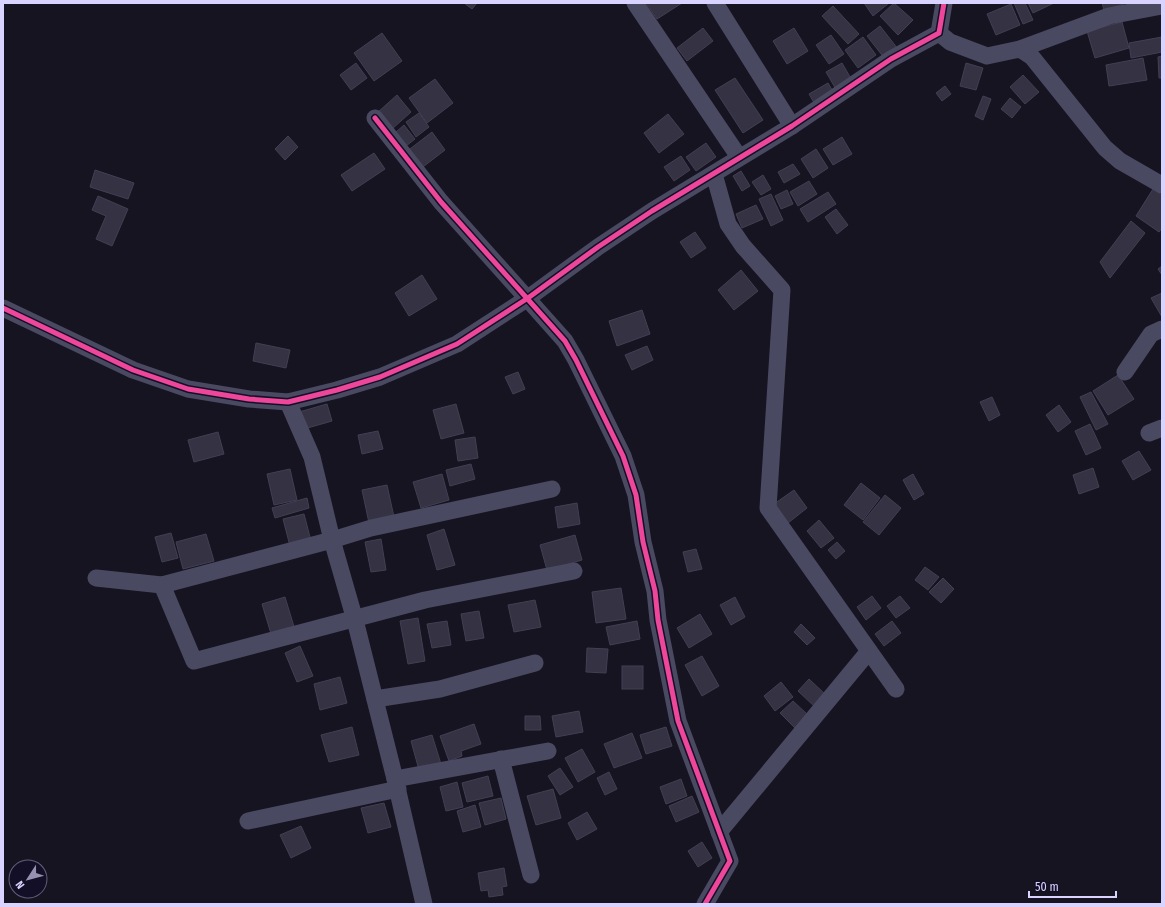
<svg xmlns="http://www.w3.org/2000/svg" width="1165" height="907" font-family="'Fira Sans Condensed',sans-serif">
<style>
.building{fill:#343243;stroke:#433f54}
.lines{fill:none;stroke-linecap:round;stroke-linejoin:round}
.minor{stroke:#4a4962;stroke-width:17}
.cycleway-casing{stroke:#130f26;stroke-width:8}
.cycleway{stroke:#ed469a;stroke-width:5}
</style>
<rect width="100%" height="100%" fill="#161421"/>
<g class="building">
<path d="M464 3H477L472 9Z"/>
<path d="M646 3H682L657 19Z"/>
<path d="M864 3H889L873 16Z"/>
<path d="M894 3 913 20 898 35 880 16Z"/>
<path d="M1014 3H1025L1033 20 1023 24Z"/>
<path d="M1028 3H1054L1033 13Z"/>
<path d="M1102 3H1127L1104 10Z"/>
<path d="M1011 4 1020 25 996 35 987 14Z"/>
<path d="M833 6 859 34 848 44 822 16Z"/>
<path d="M1122 22 1129 48 1095 58 1087 31Z"/>
<path d="M880 26 898 49 885 59 867 36Z"/>
<path d="M703 28 713 41 687 61 677 48Z"/>
<path d="M794 28 808 51 787 64 773 41Z"/>
<path d="M382 33 402 61 374 81 354 53Z"/>
<path d="M831 35 844 54 829 64 816 45Z"/>
<path d="M863 37 876 55 858 68 845 50Z"/>
<path d="M1162 37V52L1131 58 1129 43Z"/>
<path d="M1162 56V78H1159L1158 57Z"/>
<path d="M1143 58 1147 80 1109 86 1106 65Z"/>
<path d="M356 63 367 78 351 90 340 75Z"/>
<path d="M842 63 853 82 837 91 826 72Z"/>
<path d="M966 63 983 68 976 90 960 86Z"/>
<path d="M1023 75 1039 92 1025 104 1010 87Z"/>
<path d="M735 78 763 120 743 133 715 90Z"/>
<path d="M435 79 453 103 427 123 409 98Z"/>
<path d="M828 83 835 95 816 106 809 94Z"/>
<path d="M945 86 951 94 942 101 936 93Z"/>
<path d="M397 95 411 112 392 129 377 113Z"/>
<path d="M983 96 991 99 983 120 975 116Z"/>
<path d="M1010 98 1021 107 1012 118 1001 109Z"/>
<path d="M419 113 429 127 416 137 406 122Z"/>
<path d="M668 114 684 134 659 153 644 133Z"/>
<path d="M404 125 415 139 406 146 396 132Z"/>
<path d="M432 132 445 150 419 170 406 152Z"/>
<path d="M288 136 298 147 285 160 275 149Z"/>
<path d="M842 137 852 154 833 165 823 149Z"/>
<path d="M706 143 716 157 696 171 686 157Z"/>
<path d="M816 149 828 168 813 178 801 159Z"/>
<path d="M374 153 385 169 352 191 341 175Z"/>
<path d="M681 156 690 170 674 181 664 167Z"/>
<path d="M793 164 800 174 784 183 778 172Z"/>
<path d="M95 170 134 183 128 199 90 187Z"/>
<path d="M741 171 750 186 742 191 733 176Z"/>
<path d="M763 175 771 189 761 195 752 182Z"/>
<path d="M809 181 817 194 798 206 790 192Z"/>
<path d="M1153 189 1162 195V228L1159 232 1136 216Z"/>
<path d="M787 190 793 204 781 209 775 196Z"/>
<path d="M828 192 836 204 808 222 800 209Z"/>
<path d="M771 194 783 220 771 226 759 199Z"/>
<path d="M98 196 128 209 112 246 96 239 106 216 92 210Z"/>
<path d="M756 205 763 219 742 228 736 214Z"/>
<path d="M836 209 848 225 837 234 825 217Z"/>
<path d="M1131 221 1145 233 1110 278 1100 262Z"/>
<path d="M695 232 706 248 691 258 680 242Z"/>
<path d="M1162 266V275L1158 269Z"/>
<path d="M741 270 758 291 734 310 718 290Z"/>
<path d="M422 275 437 299 409 316 395 293Z"/>
<path d="M1162 293V317L1151 298Z"/>
<path d="M642 310 650 334 617 346 609 321Z"/>
<path d="M256 343 290 350 286 368 253 361Z"/>
<path d="M647 346 653 360 632 370 625 355Z"/>
<path d="M518 372 525 389 513 394 505 377Z"/>
<path d="M1118 375 1134 399 1108 415 1093 391Z"/>
<path d="M1091 392 1108 424 1096 430 1080 397Z"/>
<path d="M992 397 1000 415 989 421 980 402Z"/>
<path d="M327 404 332 421 304 429 299 412Z"/>
<path d="M456 404 464 433 441 439 433 410Z"/>
<path d="M1059 405 1071 422 1058 432 1046 415Z"/>
<path d="M1090 424 1101 448 1086 455 1075 431Z"/>
<path d="M378 431 383 449 362 454 358 435Z"/>
<path d="M218 432 224 454 194 462 188 440Z"/>
<path d="M475 437 478 458 458 461 455 440Z"/>
<path d="M1139 451 1151 470 1133 480 1122 461Z"/>
<path d="M471 464 475 479 450 486 446 470Z"/>
<path d="M1093 468 1099 487 1079 494 1073 475Z"/>
<path d="M290 469 297 500 274 505 267 474Z"/>
<path d="M442 474 449 500 421 508 413 482Z"/>
<path d="M913 474 924 494 914 500 903 480Z"/>
<path d="M861 483 880 498 863 520 844 505Z"/>
<path d="M387 485 394 517 369 523 362 490Z"/>
<path d="M794 490 807 508 788 523 774 504Z"/>
<path d="M885 495 901 508 879 535 863 522Z"/>
<path d="M307 498 309 508 275 518 272 508Z"/>
<path d="M577 503 580 524 558 528 555 507Z"/>
<path d="M304 514 311 541 290 546 283 519Z"/>
<path d="M819 520 834 538 821 548 807 531Z"/>
<path d="M444 529 455 565 437 570 427 535Z"/>
<path d="M171 533 178 558 162 562 155 537Z"/>
<path d="M206 534 214 561 183 569 176 542Z"/>
<path d="M575 535 582 560 547 570 540 545Z"/>
<path d="M381 539 386 570 371 572 365 542Z"/>
<path d="M837 542 845 551 836 559 828 550Z"/>
<path d="M696 549 702 569 688 572 683 552Z"/>
<path d="M925 567 939 577 928 590 915 580Z"/>
<path d="M943 578 954 589 941 603 929 592Z"/>
<path d="M621 588 626 619 596 623 592 592Z"/>
<path d="M872 596 881 608 866 620 857 607Z"/>
<path d="M900 596 910 608 896 618 887 606Z"/>
<path d="M285 597 295 630 272 637 262 604Z"/>
<path d="M735 597 745 617 731 625 720 605Z"/>
<path d="M535 600 541 627 514 632 508 605Z"/>
<path d="M479 611 484 638 466 641 461 614Z"/>
<path d="M700 614 712 634 689 648 677 628Z"/>
<path d="M418 618 425 661 408 664 400 621Z"/>
<path d="M447 621 451 645 432 648 427 624Z"/>
<path d="M637 621 640 639 610 645 606 627Z"/>
<path d="M892 621 901 633 884 646 875 634Z"/>
<path d="M801 624 815 638 807 645 794 632Z"/>
<path d="M300 646 313 676 297 682 285 653Z"/>
<path d="M587 648 608 649 606 673 586 672Z"/>
<path d="M702 656 719 686 702 696 685 665Z"/>
<rect x="622" y="666" width="21" height="23"/>
<path d="M340 677 347 703 320 710 314 684Z"/>
<path d="M809 679 826 695 815 707 798 691Z"/>
<path d="M781 682 793 697 775 711 764 696Z"/>
<path d="M793 701 808 715 795 728 780 713Z"/>
<path d="M579 711 583 732 556 737 552 716Z"/>
<path d="M525 716H540L541 730H525Z"/>
<path d="M474 724 481 744 461 751 462 756 449 761 440 736Z"/>
<path d="M352 727 359 755 329 762 321 735Z"/>
<path d="M666 727 672 746 646 754 640 735Z"/>
<path d="M632 733 642 758 614 768 604 744Z"/>
<path d="M432 735 441 764 419 770 411 741Z"/>
<path d="M582 749 595 772 578 782 565 758Z"/>
<path d="M560 768 573 787 560 795 548 776Z"/>
<path d="M609 772 617 789 605 795 597 778Z"/>
<path d="M488 776 493 796 467 802 462 783Z"/>
<path d="M681 779 687 796 666 804 660 787Z"/>
<path d="M457 782 463 807 446 811 440 787Z"/>
<path d="M553 789 561 818 536 825 527 796Z"/>
<path d="M692 796 699 812 676 822 669 806Z"/>
<path d="M501 798 506 819 485 825 479 803Z"/>
<path d="M384 803 391 827 368 833 361 808Z"/>
<path d="M475 805 481 827 463 832 457 811Z"/>
<path d="M587 812 597 829 577 840 568 823Z"/>
<path d="M301 826 311 848 291 858 280 835Z"/>
<path d="M702 842 712 858 698 867 688 851Z"/>
<path d="M504 868 507 886 502 887 503 895 489 897 488 890 481 891 478 873Z"/>
</g>
<g class="lines">
<g class="minor">
<path d="M635 3 739 157"/>
<path d="M715 3 792 126"/>
<path d="M939 33 950 42 987 56 1020 49 1032 57 1105 148 1120 161 1162 185"/>
<path d="M1020 49 1109 16 1162 6"/>
<path d="M375 118 441 202 565 341 576 360 623 456 636 495 643 542 655 591 658 620 678 721 730 861 705 904"/>
<path d="M714 174 728 224 743 246 782 290 768 508 896 689"/>
<path d="M3 308 133 370 188 389 249 399 288 402 337 390 380 377 457 344 528 298 598 247 652 211 792 126 891 59 939 33 944 3"/>
<path d="M1125 372 1151 334 1162 329"/>
<path d="M288 402 312 457 332 540 355 620 395 779 424 904"/>
<path d="M1149 433 1162 428"/>
<path d="M96 578 162 585 332 540 371 528 552 489"/>
<path d="M162 585 194 661 425 600 574 571"/>
<path d="M375 699 440 689 535 663"/>
<path d="M501 759 531 875"/>
<path d="M395 779 548 751"/>
<path d="M248 821 398 789"/>
<path d="M719 832 869 651"/>
</g>
<g class="cycleway-casing">
<g id="cycleway">
<path d="M375 118 441 202 565 341 576 360 623 456 636 495 643 542 655 591 658 620 678 721 730 861 705 904"/>
<path d="M3 308 133 370 188 389 249 399 288 402 337 390 380 377 457 344 528 298 598 247 652 211 792 126 891 59 939 33 944 3"/>
</g>
</g>
<use href="#cycleway" class="cycleway"/>
</g>
<rect width="1165" height="907" fill="none" stroke="#d9d4ff" stroke-width="8"/>
<g transform="translate(28 879) rotate(234)"><circle r="19" fill="#130f26" stroke="#625e7d"/>
<path d="M0-3L7 15L0 10L-7 15Z" fill="#9591b1"/>
<text y="-6" font-size="11" font-weight="bold" text-anchor="middle" fill="#d9d4ff">N</text>
</g>
<path d="M1029 891v6h87v-6" fill="none" stroke="#d9d4ff" stroke-width="2"/>
<text x="1035" y="891" font-size="12" fill="#d9d4ff" stroke="#130f26" stroke-width="3" paint-order="stroke">50 m</text>
</svg>
